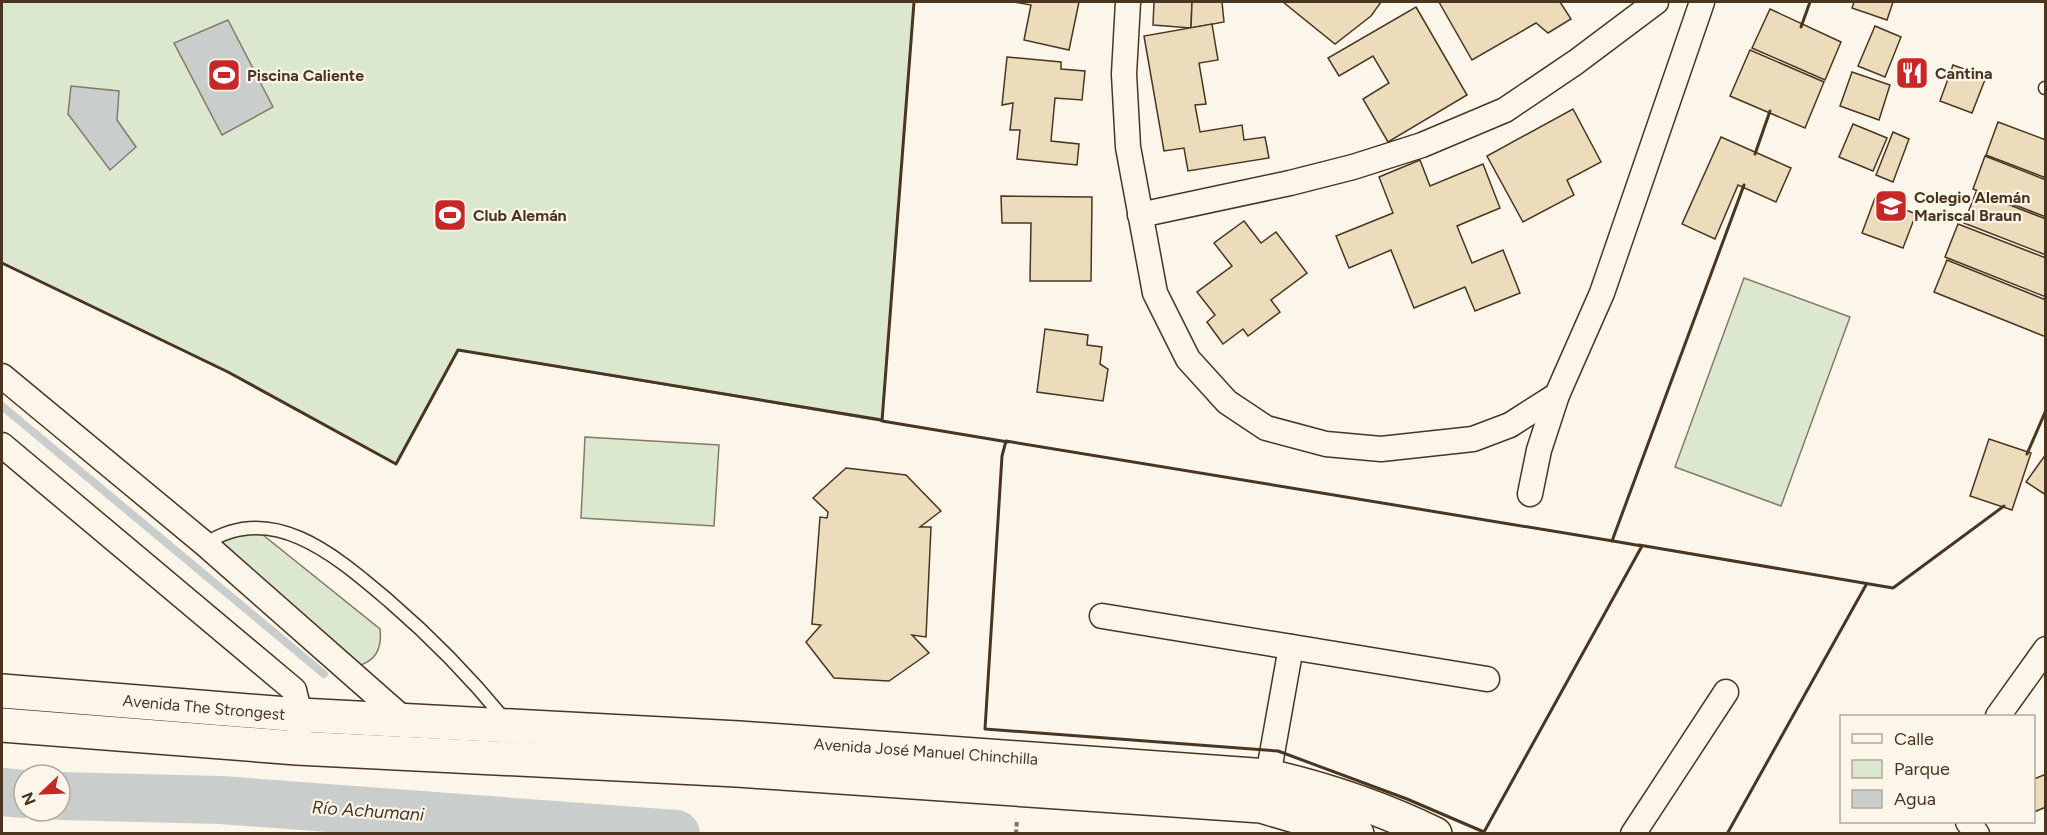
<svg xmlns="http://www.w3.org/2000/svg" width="2047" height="835" font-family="Figtree,sans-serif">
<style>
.green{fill:#dce7d0;stroke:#887966;stroke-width:1.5}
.water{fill:#c9cecd;stroke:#887966;stroke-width:1.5}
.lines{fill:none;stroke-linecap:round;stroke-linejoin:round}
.stream{stroke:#c9cecd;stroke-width:8}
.river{stroke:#c9cecd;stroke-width:48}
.building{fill:#ecdcbc;stroke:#4a3520;stroke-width:1.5}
.lane-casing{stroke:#4a3520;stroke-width:15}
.street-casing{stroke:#4a3520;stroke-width:27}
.secondary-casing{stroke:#4a3520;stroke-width:36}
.path{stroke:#7f6f5c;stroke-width:4;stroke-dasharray:4.5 3;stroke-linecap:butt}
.lane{stroke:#fbf6e9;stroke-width:12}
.street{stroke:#fbf6e9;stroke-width:24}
.secondary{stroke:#fbf6e9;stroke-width:33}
.wall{stroke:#4a3520;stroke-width:3}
.labels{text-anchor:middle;stroke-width:4.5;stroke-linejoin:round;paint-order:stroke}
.poi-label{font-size:16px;font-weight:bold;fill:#4a3520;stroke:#fbf6e9;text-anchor:start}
.street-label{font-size:16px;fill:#4a3520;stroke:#fbf6e9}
.water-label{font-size:18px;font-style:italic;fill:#4a3520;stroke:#fbf6e9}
</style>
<rect width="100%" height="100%" fill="#fbf6e9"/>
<g class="green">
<path d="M2 2H914L882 421 458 350 396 464 228 372 2 263Z"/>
<path d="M1744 278 1850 317 1781 506 1675 467Z"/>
<path d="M585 437 719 445 714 526 581 518Z"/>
<path d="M223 530 258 531 380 629C383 656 370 665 345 669L217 543Z"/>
</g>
<g class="water">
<path d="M228 20 273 107 222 135 174 43Z"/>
<path d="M71 86 119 91 117 120 136 147 110 170 68 114Z"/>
</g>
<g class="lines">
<path class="stream" d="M2 406 324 674"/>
<g class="river">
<path d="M2 792 24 794"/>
<path d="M60 796 220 800 676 834"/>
</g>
</g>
<g class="building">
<path d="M1014 2H1079L1069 50 1024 40 1031 5Z"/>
<path d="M1154 2H1192L1191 28 1153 25Z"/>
<path d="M1192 2H1222L1224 22 1191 28Z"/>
<path d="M1283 2H1381L1371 16 1335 44Z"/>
<path d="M1439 2H1560L1571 19 1548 33 1536 23 1472 60Z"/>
<path d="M1854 2H1893L1887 20 1852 8Z"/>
<path d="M1416 7 1467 95 1388 142 1363 99 1389 83 1373 56 1339 76 1328 58Z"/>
<path d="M1770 9 1841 42 1825 80 1752 48Z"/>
<path d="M1212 24 1218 60 1199 63 1206 104 1195 105 1200 132 1242 125 1244 140 1265 137 1269 158 1188 171 1184 148 1164 151 1144 36Z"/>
<path d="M1875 26 1901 37 1885 77 1858 66Z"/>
<path d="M1750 50 1824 82 1805 128 1730 96Z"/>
<path d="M1007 57 1061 62V69L1085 71 1082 100 1055 98 1051 141 1079 144 1077 165 1017 159 1020 130H1010L1013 103 1002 105Z"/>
<path d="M1953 65 1986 77 1972 113 1940 101Z"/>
<path d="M1852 72 1890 85 1879 120 1840 106Z"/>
<path d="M1573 109 1601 162 1567 180 1574 195 1523 222 1487 156Z"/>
<path d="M1998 122 2046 140V178L1986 155Z"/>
<path d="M1853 124 1887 138 1873 171 1839 157Z"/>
<path d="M1893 132 1909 139 1893 182 1876 175Z"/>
<path d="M1721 137 1791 168 1776 202 1738 185 1715 239 1682 224Z"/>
<path d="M1985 156 2046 180V217L1973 189Z"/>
<path d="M1420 160 1430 186 1483 164 1500 208 1457 226 1472 263 1503 250 1520 293 1475 311 1465 287 1414 308 1391 250 1349 268 1336 236 1393 213 1379 177Z"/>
<path d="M1976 192 2046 219V255L1964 223Z"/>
<path d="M1001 196 1092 197 1091 281H1030L1031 223H1002Z"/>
<path d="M1875 198 1916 214 1903 248 1862 233Z"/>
<path d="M1244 221 1261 243 1276 232 1307 273 1271 300 1280 312 1248 336 1243 329 1223 344 1207 322 1215 315 1197 292 1232 266 1214 243Z"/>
<path d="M1958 224 2046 258V297L1945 257Z"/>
<path d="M1947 260 2046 300V337L1934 292Z"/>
<path d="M1045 329 1088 335 1087 345 1102 347 1100 364 1108 369 1103 401 1037 392Z"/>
<path d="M1989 439 2031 453 2012 510 1970 496Z"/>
<path d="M2046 454V495L2026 482Z"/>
<path d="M846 468 906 475 941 511 920 527H931L926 637 912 635 929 653 889 681 834 678 806 642 821 625 812 624 820 517 827 518 828 512 813 498Z"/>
<path d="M2046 774V807L2034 812V779Z"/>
</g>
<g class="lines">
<g class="lane-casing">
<g id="lane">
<path d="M2045 88H2046"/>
<path d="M205 544C273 499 338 558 389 601 432 638 470 677 506 721"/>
</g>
</g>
<g class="street-casing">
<g id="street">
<path d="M1128 2 1124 74 1128 147 1155 293 1188 359 1227 402 1266 428 1326 444 1381 449 1473 439 1510 425 1557 395 1602 293 1702 2"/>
<path d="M1140 215 1290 183 1353 167 1422 145 1505 110 1576 62 1656 2"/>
<path d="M2 376 205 544 407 722 406 726"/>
<path d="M2 445 294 690 300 715 299 728"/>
<path d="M1530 494 1539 450 1557 395"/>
<path d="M1102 616 1487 679"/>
<path d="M1998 716 2046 649"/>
<path d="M1268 776 1291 647"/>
<path d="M1968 822 1977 834"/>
<path d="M1633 834 1726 692"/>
</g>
</g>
<g class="secondary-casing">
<g id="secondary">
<path d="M2 691 300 715 739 738 1268 776C1326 789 1381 808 1435 834"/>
<path d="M2 725 297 748 737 770 1261 806 1357 834"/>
</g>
</g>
<path class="path" d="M1016 834 1017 819"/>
<use href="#lane" class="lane"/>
<use href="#street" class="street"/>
<use href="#secondary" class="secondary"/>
<g class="wall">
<path d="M914 2 882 421 1008 442"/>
<path d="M1801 27 1810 2"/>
<path d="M1755 154 1770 111"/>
<path d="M2 263 228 372 396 464 458 350 882 420"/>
<path d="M1006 441 1613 541 1642 546 1484 832 1407 799 1278 751 985 729 1002 456Z"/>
<path d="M2027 454 2046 410"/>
<path d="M1612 541 1744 185"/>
<path d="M1639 545 1893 588 2004 506"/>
<path d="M1727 834 1866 585"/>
</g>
</g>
<defs>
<g id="restaurant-square" transform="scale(1.725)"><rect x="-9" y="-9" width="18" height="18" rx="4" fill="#c62828" stroke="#fbf6e9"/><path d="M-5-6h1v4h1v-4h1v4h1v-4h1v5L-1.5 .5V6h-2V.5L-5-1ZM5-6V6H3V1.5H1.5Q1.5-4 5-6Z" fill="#fff"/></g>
<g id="stadium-square" transform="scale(1.725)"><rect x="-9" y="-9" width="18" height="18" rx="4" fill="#c62828" stroke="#fbf6e9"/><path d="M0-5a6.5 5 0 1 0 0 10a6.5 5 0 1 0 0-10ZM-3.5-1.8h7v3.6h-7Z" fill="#fff"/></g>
<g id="school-square" transform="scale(1.725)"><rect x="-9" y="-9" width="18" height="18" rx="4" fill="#c62828" stroke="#fbf6e9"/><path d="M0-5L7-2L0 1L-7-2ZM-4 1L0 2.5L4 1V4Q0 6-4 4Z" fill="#fff"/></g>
</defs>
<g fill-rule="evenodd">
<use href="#restaurant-square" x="1912" y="73"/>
<use href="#stadium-square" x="224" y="75"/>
<use href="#school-square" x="1891" y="206"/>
<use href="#stadium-square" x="450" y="215"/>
</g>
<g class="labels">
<g class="poi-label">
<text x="1935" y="79">Cantina</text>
<text x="247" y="81">Piscina Caliente</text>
<text x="1914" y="203">Colegio Alemán<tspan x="1914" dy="18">Mariscal Braun</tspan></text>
<text x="473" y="221">Club Alemán</text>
</g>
<g class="street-label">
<text transform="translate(204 707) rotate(5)" y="6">Avenida The Strongest</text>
<text transform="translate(926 751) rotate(4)" y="6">Avenida José Manuel Chinchilla</text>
</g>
<g class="water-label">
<text transform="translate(368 811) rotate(4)" y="6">Río Achumani</text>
</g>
</g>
<rect width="2047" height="835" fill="none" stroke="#4a3520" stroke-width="6"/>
<rect x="1840" y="715" width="195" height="108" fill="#fbf6e9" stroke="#b4a999" stroke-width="1.5"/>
<rect x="1852" y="734" width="30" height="9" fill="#fbf6e9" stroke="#b4a999" stroke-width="1.5"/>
<text x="1894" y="745" font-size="18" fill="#4a3520">Calle</text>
<rect x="1852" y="760" width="30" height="18" fill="#dce7d0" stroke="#b4a999" stroke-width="1.5"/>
<text x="1894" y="775" font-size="18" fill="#4a3520">Parque</text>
<rect x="1852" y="790" width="30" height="18" fill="#c9cecd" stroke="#b4a999" stroke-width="1.5"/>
<text x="1894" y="805" font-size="18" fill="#4a3520">Agua</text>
<g transform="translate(42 793) rotate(247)"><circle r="28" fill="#fbf6e9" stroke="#b4a999" stroke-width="1.5"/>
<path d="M0-4.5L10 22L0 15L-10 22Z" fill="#c62828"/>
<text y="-9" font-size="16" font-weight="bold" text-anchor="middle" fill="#4a3520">N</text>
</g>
</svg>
